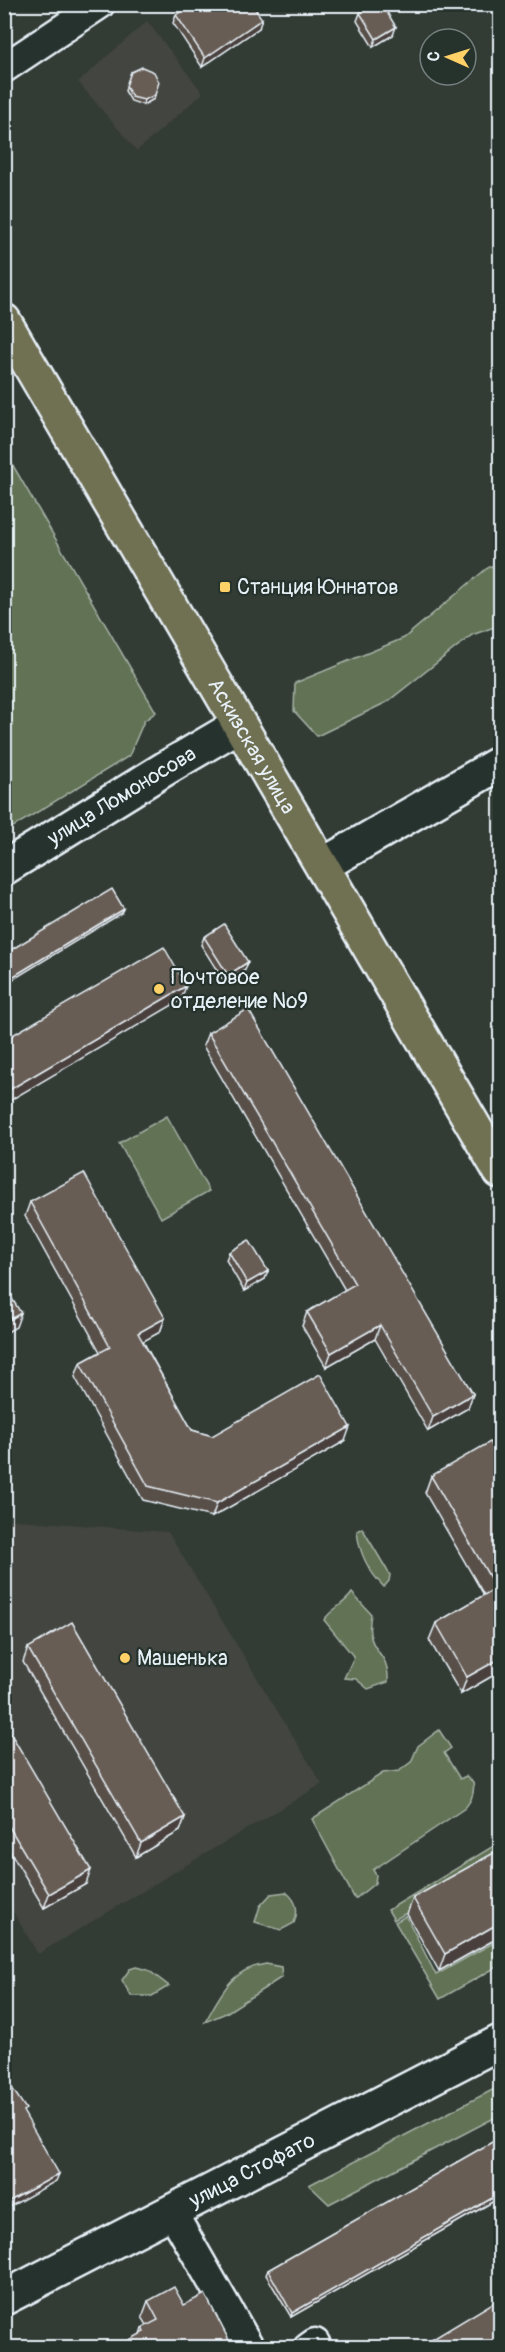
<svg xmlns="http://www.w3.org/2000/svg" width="505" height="2352" font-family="Pangolin,sans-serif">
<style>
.built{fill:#43453f}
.green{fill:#627255;stroke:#a5b2a6;stroke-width:1.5}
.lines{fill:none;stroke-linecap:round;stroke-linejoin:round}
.minor-casing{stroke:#e8f1f8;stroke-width:33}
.tertiary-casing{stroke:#e8f1f8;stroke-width:38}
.primary-casing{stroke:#e8f1f8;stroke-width:38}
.minor{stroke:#26332d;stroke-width:28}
.tertiary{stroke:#26332d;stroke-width:33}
.primary{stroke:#706f52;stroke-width:33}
.wall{fill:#595049;stroke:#e8f1f8;stroke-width:1.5}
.shaded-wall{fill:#49413c;stroke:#e8f1f8;stroke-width:1.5}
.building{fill:#685d55;stroke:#e8f1f8;stroke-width:1.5}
.poi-dot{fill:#ffd166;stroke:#26332d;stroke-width:2}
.labels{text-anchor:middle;stroke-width:4.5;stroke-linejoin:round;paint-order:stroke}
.poi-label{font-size:21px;fill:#e8f1f8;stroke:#26332d;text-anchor:start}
.street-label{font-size:21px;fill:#e8f1f8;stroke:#26332d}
</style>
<rect width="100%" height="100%" fill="#333b35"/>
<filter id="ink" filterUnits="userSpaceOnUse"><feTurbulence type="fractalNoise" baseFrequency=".0167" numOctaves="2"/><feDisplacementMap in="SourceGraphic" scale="12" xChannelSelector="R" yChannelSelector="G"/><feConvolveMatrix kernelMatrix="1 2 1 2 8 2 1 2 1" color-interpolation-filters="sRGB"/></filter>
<g filter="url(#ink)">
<g class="built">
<path d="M147 21 203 93 137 151 78 82Z"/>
<path d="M5 1519 168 1532 322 1784 38 1954 5 1898Z"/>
</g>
<g class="green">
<path d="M4 450 156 712 144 721 129 756 5 832Z"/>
<path d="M500 561V625L472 635 387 702 317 736 294 711 295 683 404 638 486 569Z"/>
<path d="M167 1116 209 1191 161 1218 119 1143Z"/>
<path d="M362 1528 390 1575 389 1581 384 1587C369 1572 359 1552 357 1531Z"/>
<path d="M352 1593 371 1614C370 1620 369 1628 370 1634 374 1655 389 1653 388 1682L368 1689 356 1679 344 1678 354 1657 324 1620C332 1608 344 1605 352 1593Z"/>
<path d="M439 1730 451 1748 444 1753 460 1779 466 1776 473 1782C475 1792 472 1800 465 1808L373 1870 376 1875 375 1883 355 1899 312 1819 383 1773 399 1771 411 1762 418 1746Z"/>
<path d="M500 1842V1860L394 1920 388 1910Z"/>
<path d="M286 1892C297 1901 299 1910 294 1923L281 1930 255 1922 260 1906 271 1894Z"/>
<path d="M406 1916 436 1975 500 1939V1965L440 1999 395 1922Z"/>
<path d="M266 1964 281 1967 282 1977 226 2013 205 2022C222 1993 231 1969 266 1964Z"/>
<path d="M136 1967 148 1970 169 1986 152 1996H131L122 1980 130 1969Z"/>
<path d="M500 2086V2115L329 2204 309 2185Z"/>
</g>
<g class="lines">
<g class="minor-casing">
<g id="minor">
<path d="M4 68 100 4"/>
<path d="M172 2212 250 2348"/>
<path d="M308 2348 315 2343 317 2348"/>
</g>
</g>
<g class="tertiary-casing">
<g id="tertiary">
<path d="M323 865 500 763"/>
<path id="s1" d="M4 868 166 768 239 725"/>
<path id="s2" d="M4 2298 500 2042"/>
</g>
</g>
<g class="primary-casing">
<g id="primary">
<path id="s3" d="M4 321 500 1171"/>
</g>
</g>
<use href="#minor" class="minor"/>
<use href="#tertiary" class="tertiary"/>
<use href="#primary" class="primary"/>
</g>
<g class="wall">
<path d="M360 13 393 35 373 47 357 21Z"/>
<path d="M176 15 259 28 202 67 173 23Z"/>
<path d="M131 72 154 99 143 105 131 101 125 91Z"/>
<path d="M204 937 248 962 245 970 225 983 201 945Z"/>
<path d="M208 1033 473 1394 468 1408 428 1431 375 1339 326 1367 302 1326 307 1312 345 1290 203 1046Z"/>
<path d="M30 1202 165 1318 160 1332 143 1341 192 1430 212 1436 345 1441 212 1517 143 1500 75 1377 80 1363 100 1352 25 1216Z"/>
<path d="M229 1252 268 1271 265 1279 244 1291 226 1260Z"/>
<path d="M501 1460V1671L461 1694 429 1640 436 1623 484 1595 425 1493 431 1476Z"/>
<path d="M28 1648 185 1817 180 1831 136 1857 23 1662Z"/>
<path d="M4 1722 86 1884 44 1908 4 1841Z"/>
<path d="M501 1849V1936L439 1971 407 1914 413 1898Z"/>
<path d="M501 2137V2197L291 2317 266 2275 268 2270Z"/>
<path d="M148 2301 184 2305 233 2348 140 2334 142 2328 147 2325 142 2317Z"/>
</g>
<g class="shaded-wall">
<path d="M5 4H17L4 11V5Z"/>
<path d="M262 19 259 28 202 67 205 58Z"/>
<path d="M396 27 393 35 373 47 376 39Z"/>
<path d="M155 95 154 99 143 105 144 100Z"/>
<path d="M124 909 122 913 4 985V982Z"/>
<path d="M248 962 245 970 225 983 228 975Z"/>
<path d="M186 986 181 1000 4 1104V1093Z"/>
<path d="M268 1271 265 1279 244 1291 247 1283Z"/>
<path d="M21 1313 16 1327 4 1334V1323Z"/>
<path d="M165 1318 160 1332 133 1347 138 1333Z"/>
<path d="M380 1325 375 1339 326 1367 331 1353Z"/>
<path d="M473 1394 468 1408 428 1431 433 1417Z"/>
<path d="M350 1427 345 1441 212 1517 217 1503Z"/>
<path d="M501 1658V1671L461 1694 467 1677Z"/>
<path d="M185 1817 180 1831 136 1857 141 1843Z"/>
<path d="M91 1870 86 1884 44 1908 49 1894Z"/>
<path d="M501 1922V1936L439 1971 445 1954Z"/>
<path d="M59 2174 56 2181 4 2210V2204Z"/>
<path d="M501 2193V2197L291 2317 292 2313Z"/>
</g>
<g class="building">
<path d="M191 4H252L262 19 205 58 176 15Z"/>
<path d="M373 4H382L396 27 376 39 360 13Z"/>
<path d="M142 67 154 72 159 82 155 95 144 100 132 97 126 86 131 72Z"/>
<path d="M112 889 124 909 4 982V954Z"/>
<path d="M224 924 248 962 228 975 204 937Z"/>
<path d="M164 947 186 986 4 1093V1040Z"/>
<path d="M248 1009 473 1394 433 1417 380 1325 331 1353 307 1312 355 1284 208 1033Z"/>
<path d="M84 1173 165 1318 138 1333 192 1430 212 1436 320 1374 350 1427 217 1503 148 1486 80 1363 110 1347 30 1202Z"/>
<path d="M249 1240 268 1271 247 1283 229 1252Z"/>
<path d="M4 1286 21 1313 4 1323Z"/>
<path d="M490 1442 501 1460V1658L467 1677 436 1623 496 1588 431 1476Z"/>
<path d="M72 1622 185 1817 141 1843 28 1648Z"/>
<path d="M4 1722 91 1870 49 1894 4 1818Z"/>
<path d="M501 1849V1922L445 1954 413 1898Z"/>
<path d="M4 2076 26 2109 23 2111 59 2174 4 2204Z"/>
<path d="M501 2137V2193L292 2313 268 2270Z"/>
<path d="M174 2287 184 2305 205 2294 233 2348H115L144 2332 142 2328 158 2320 148 2301Z"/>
<path d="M501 2298V2348H418Z"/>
</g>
</g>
<g class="poi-dot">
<rect x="219" y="581" width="12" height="12" rx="3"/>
<circle cx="159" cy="989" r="6"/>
<circle cx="125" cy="1658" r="6"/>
</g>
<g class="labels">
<g class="poi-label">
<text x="237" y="594">Станция Юннатов</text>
<text x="171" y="984">Почтовое<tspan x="171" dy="24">отделение №9</tspan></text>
<text x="137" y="1665">Машенька</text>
</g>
<g class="street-label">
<text dy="7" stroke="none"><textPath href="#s3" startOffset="492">Аскизская улица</textPath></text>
<text dy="7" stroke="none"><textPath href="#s1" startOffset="138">улица Ломоносова</textPath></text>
<text dy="7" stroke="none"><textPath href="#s2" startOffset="279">улица Стофато</textPath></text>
</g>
</g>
<rect width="505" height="2352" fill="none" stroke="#26332d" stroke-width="24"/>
<rect x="12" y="12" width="481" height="2328" fill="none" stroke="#e8f1f8" stroke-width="2" filter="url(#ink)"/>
<g transform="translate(448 57) rotate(273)"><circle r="28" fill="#26332d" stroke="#747f7e" stroke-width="1.5"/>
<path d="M0-4.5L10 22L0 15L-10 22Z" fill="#ffd166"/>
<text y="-9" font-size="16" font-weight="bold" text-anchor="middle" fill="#e8f1f8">С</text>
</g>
</svg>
